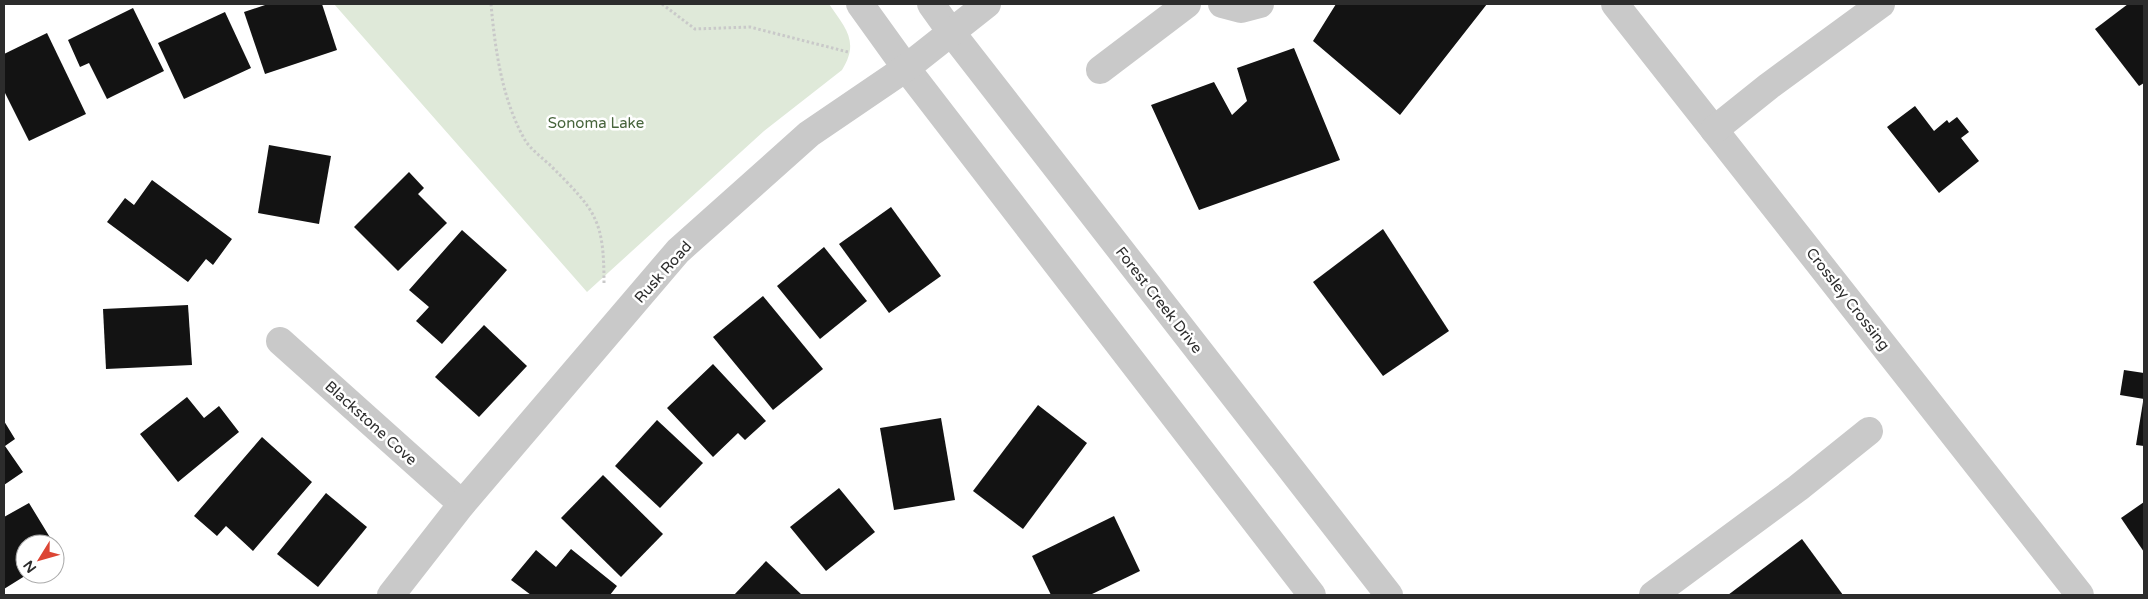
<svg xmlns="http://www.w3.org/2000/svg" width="2148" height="599" font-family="'Varela Round',sans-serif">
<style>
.green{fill:#dfe9d9}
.building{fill:#131313}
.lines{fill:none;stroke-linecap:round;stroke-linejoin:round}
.path{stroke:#c9c9c9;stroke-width:3;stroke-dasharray:2.5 2.5;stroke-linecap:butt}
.minor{stroke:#c9c9c9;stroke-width:28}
.labels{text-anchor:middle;stroke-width:5;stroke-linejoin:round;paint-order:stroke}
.park-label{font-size:15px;fill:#47643c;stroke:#fff}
.street-label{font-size:15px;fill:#2c2c2c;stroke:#fff}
</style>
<rect width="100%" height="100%" fill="#fff"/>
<path class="green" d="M334 4H829C845 28 860 41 842 70L764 131 587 292Z"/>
<g class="building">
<path d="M268 4H322L337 50 265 74 244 12Z"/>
<path d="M1336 4 1379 5 1487 4 1400 115 1313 41Z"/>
<path d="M2128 4H2144V83L2139 86 2095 29Z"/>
<path d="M133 8 164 71 107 99 89 63 80 67 68 40Z"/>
<path d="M225 12 251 68 184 99 158 43Z"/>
<path d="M47 33 86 114 29 141 4 91V54Z"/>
<path d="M1294 48 1340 160 1199 210 1151 105 1214 82 1232 115 1247 101 1237 68Z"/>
<path d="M1915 106 1934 131 1947 120 1949 123 1957 117 1969 132 1961 138 1979 161 1939 193 1887 127Z"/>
<path d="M269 145 331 156 319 224 258 213Z"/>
<path d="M409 172 424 188 418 194 447 223 398 271 354 227Z"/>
<path d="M152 180 232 239 213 265 206 259 188 282 107 222 125 198 134 205Z"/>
<path d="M891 207 941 276 889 313 839 244Z"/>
<path d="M1383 229 1449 331 1383 376 1313 282Z"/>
<path d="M462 230 507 270 442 344 416 321 429 307 409 290Z"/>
<path d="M824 247 867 301 820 339 777 286Z"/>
<path d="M763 296 823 369 773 410 713 337Z"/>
<path d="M188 305 192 365 106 369 103 309Z"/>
<path d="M484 325 527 366 479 417 435 377Z"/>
<path d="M713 364 766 421 745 440 738 433 713 457 667 408Z"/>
<path d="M2124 370 2144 373V399L2120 395Z"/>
<path d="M187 397 204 418 219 406 239 432 178 482 140 434Z"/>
<path d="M2143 402H2144V446L2136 445Z"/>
<path d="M1038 405 1087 443 1023 529 973 491Z"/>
<path d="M941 418 955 500 894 510 880 428Z"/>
<path d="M657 420 703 463 660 508 615 466Z"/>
<path d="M4 421 15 439 5 446 23 472 4 485Z"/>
<path d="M262 437 312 482 253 551 226 526 217 536 194 516Z"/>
<path d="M603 475 663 534 621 577 561 518Z"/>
<path d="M839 488 875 532 826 571 790 527Z"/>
<path d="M326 493 367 527 318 587 277 554Z"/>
<path d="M2144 502V552L2121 518Z"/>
<path d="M29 503 54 544H25V574H28L4 589V517Z"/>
<path d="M1114 516 1140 571 1090 595H1051L1032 556Z"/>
<path d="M1802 539 1843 595H1728Z"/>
<path d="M571 549 617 586 610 595H531L511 580 536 550 556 567Z"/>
<path d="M766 561 802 595H734Z"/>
</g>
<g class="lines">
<g class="path">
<path d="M491 4C495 49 502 100 525 140 531 150 544 159 552 167 596 211 604 220 604 283"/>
<path d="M662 4 695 29 750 27 848 52"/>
</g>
<g class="minor">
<path d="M860 4 906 68 1312 595"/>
<path d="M931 4 951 32 1389 595"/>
<path d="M1222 4 1241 9 1260 4"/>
<path d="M1615 4 2080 595"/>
<path d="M1100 70 1187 4"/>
<path d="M1714 130 1769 86 1881 4"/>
<path d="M280 341 462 504"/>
<path d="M391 595 462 504 678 251 809 134 906 68 987 4"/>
<path d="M1653 595 1798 488 1869 431"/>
</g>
</g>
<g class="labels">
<g class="park-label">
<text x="596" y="128">Sonoma Lake</text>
</g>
<g class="street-label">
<text transform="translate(663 272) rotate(-48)" y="5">Rusk Road</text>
<text transform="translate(1848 299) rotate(52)" y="5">Crossley Crossing</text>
<text transform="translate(1159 300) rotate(52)" y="5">Forest Creek Drive</text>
<text transform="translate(371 423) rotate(42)" y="5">Blackstone Cove</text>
</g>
</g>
<rect width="2148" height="599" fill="none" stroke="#2c2c2c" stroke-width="10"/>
<g transform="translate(40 559) rotate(233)"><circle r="24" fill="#ffffff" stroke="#ababab"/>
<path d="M0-4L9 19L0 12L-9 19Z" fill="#dc4534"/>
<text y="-8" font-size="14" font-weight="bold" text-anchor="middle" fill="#2c2c2c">N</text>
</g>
</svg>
